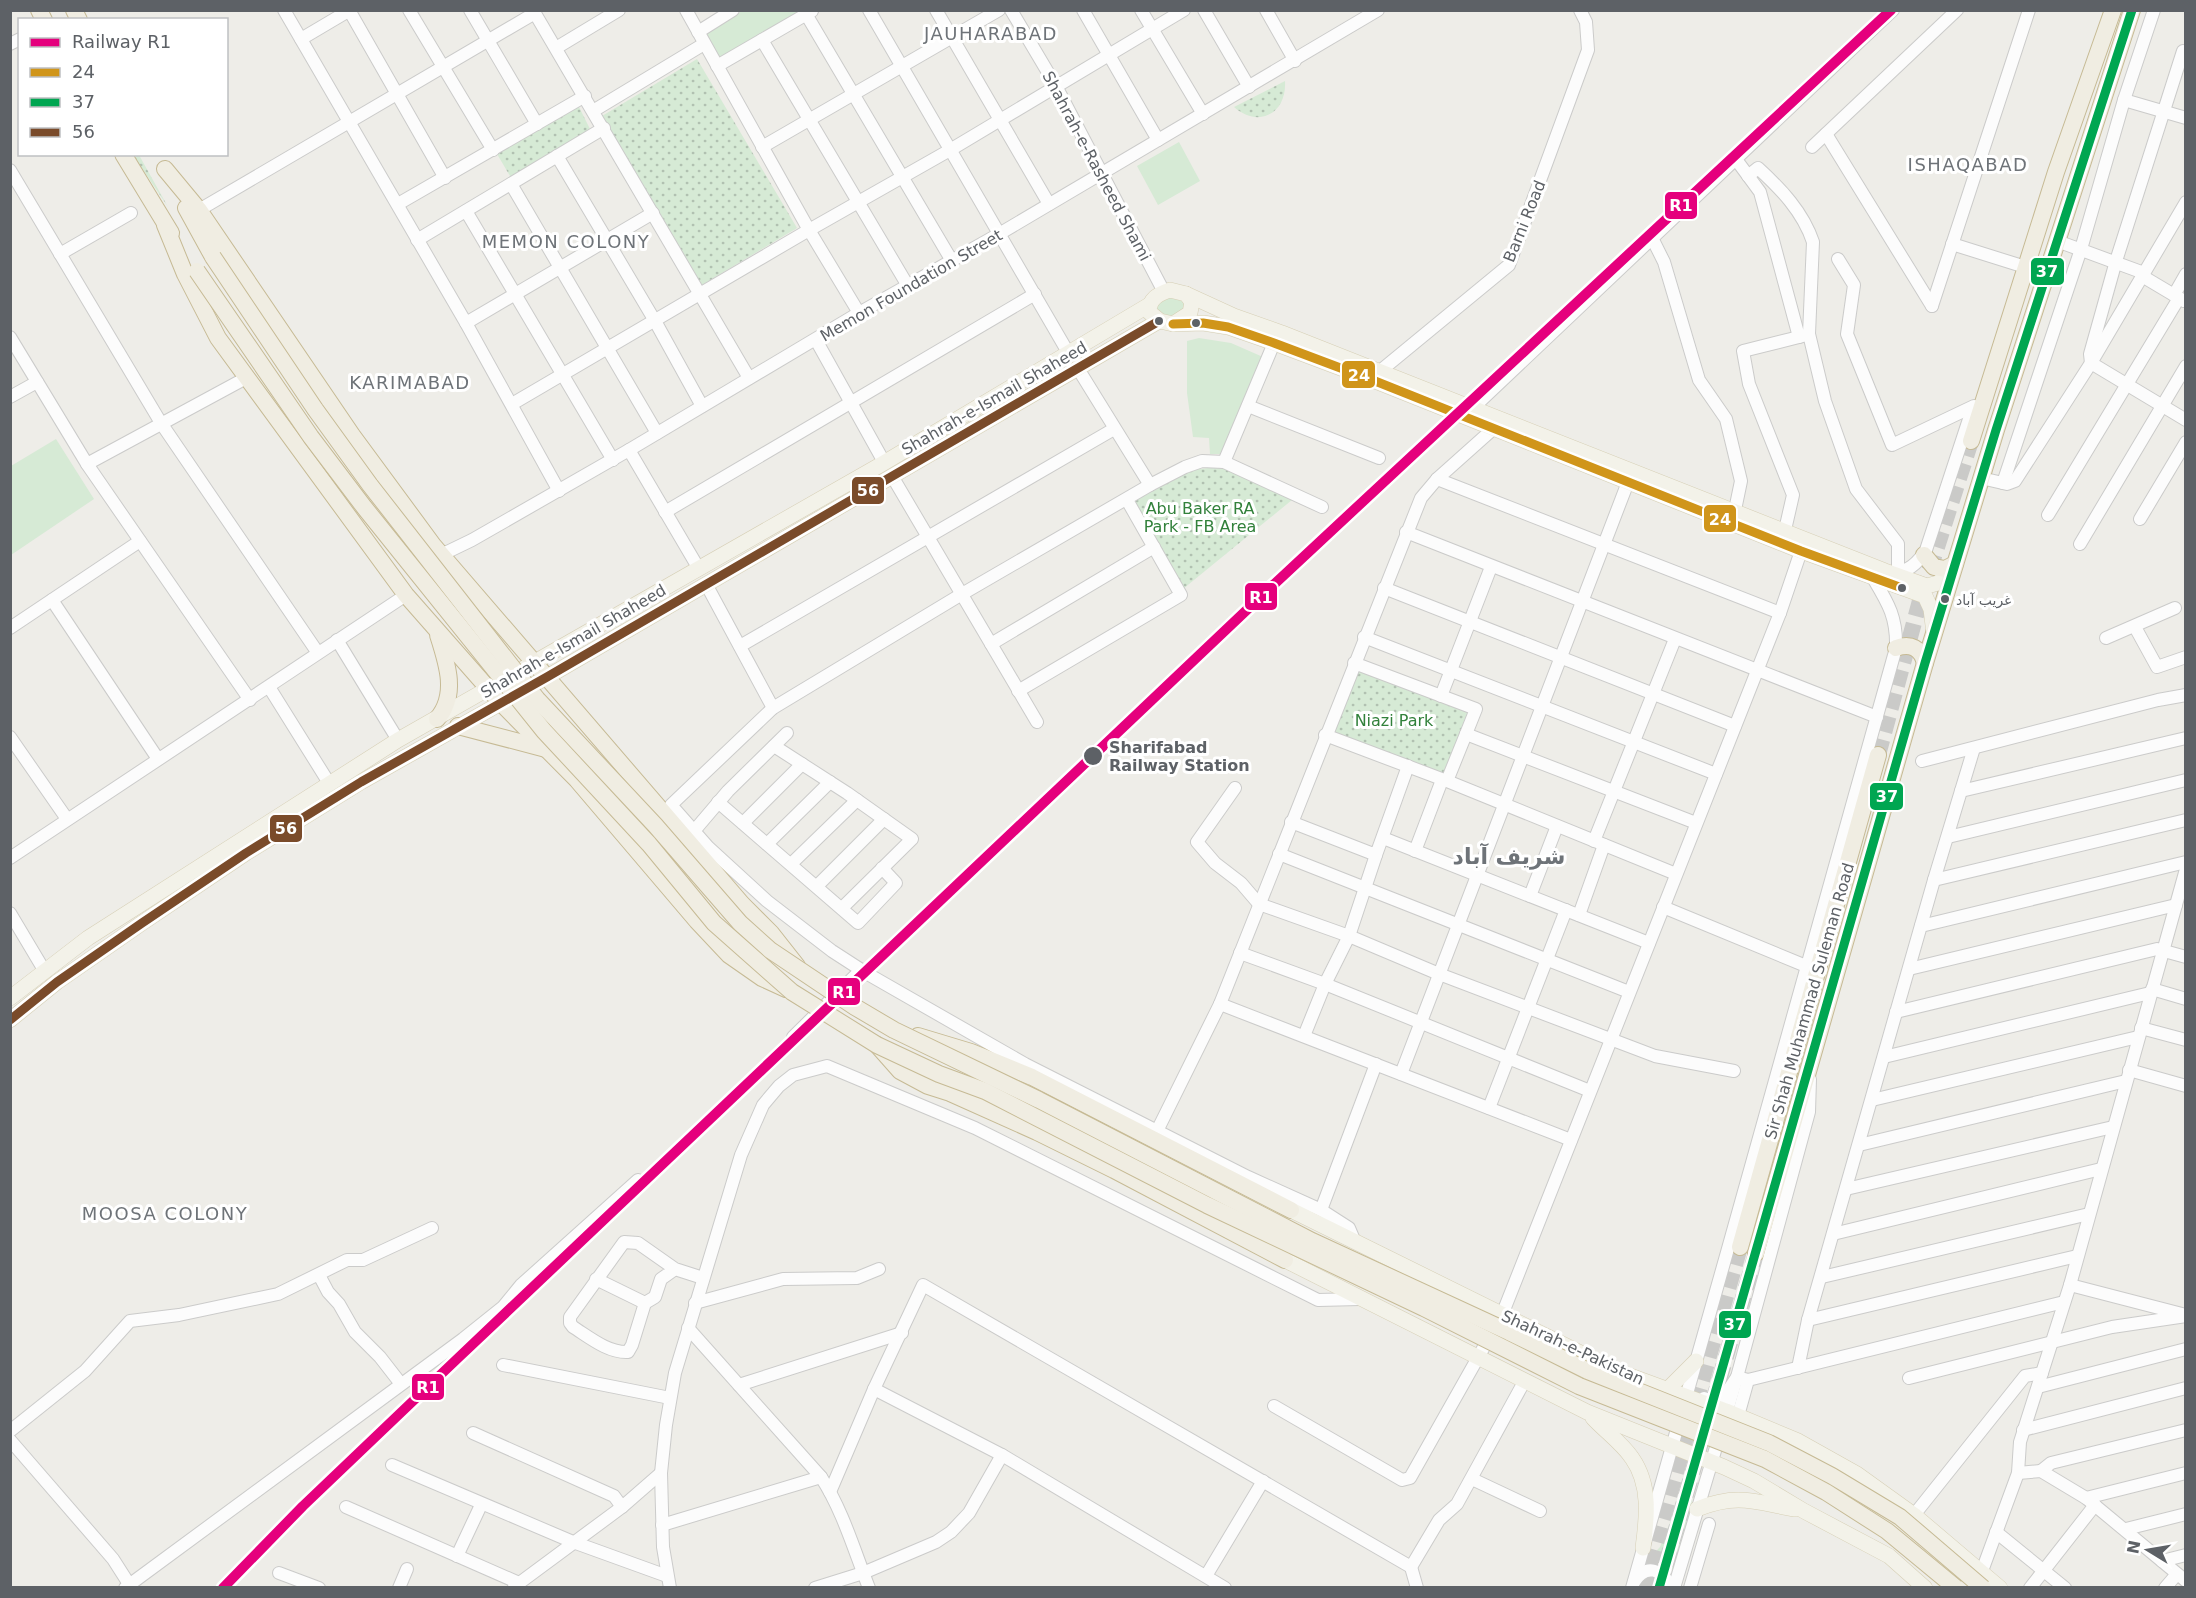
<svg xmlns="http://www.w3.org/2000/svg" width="2196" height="1598" font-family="'DejaVu Sans','Noto Naskh Arabic',sans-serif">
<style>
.grass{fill:#d6ead5}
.park{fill:url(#park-dots)}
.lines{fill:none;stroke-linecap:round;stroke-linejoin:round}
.highway-tunnel{stroke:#cacac8;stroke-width:16;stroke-dasharray:16 8;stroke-linecap:butt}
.minor-casing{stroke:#cbcbca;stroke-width:14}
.major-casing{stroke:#d6cfb5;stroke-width:16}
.highway-casing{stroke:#c6ba94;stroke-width:18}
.minor{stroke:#fcfcfc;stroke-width:12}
.major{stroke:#f3f2e9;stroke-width:15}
.highway{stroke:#f0ede2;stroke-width:16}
.highway-bridge-casing{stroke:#c6ba94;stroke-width:18;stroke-linecap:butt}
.highway-bridge{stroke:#f0ede2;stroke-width:16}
.bus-1-casing{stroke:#fff;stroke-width:14}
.bus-2-casing{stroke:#fff;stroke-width:14}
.bus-3-casing{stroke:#fff;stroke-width:14}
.bus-1{stroke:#d0951a;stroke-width:9}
.bus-2{stroke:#00a651;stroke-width:9}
.bus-3{stroke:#7a4b2a;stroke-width:9}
.rail-1-casing{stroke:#fff;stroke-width:15}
.rail-1{stroke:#e5007d;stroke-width:10}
.bus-dot{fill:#5d6166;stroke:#fff;stroke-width:2}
.labels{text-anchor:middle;stroke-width:6;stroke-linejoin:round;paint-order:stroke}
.bus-label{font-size:14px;fill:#5d6166;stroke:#fff;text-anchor:start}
.street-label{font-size:16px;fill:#5d6166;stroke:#fff}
.park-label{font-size:16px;fill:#32813b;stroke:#fff}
.stop-label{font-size:16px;font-weight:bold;fill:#5d6166;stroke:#fff;text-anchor:start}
.neighbourhood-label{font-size:18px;letter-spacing:1.5px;fill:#6e7378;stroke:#fff}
.district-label{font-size:22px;font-weight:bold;fill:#6e7378;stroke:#fff}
.line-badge{stroke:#fff;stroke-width:2}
.badge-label{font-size:16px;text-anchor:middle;font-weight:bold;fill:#fff}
</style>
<defs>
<pattern id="park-dots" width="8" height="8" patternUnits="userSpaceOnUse" patternTransform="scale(1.5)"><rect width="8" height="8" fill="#d6ead5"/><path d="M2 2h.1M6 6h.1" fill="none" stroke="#b1c1b1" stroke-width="1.8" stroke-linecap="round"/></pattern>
</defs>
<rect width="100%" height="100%" fill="#eeede8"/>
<g class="grass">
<path d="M742 11H803L719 60 704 34Z"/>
<path d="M1179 142 1200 181 1158 205 1137 166Z"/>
<path d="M1173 293 1190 302 1174 320 1154 310 1156 299Z"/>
<path d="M1199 338 1231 343 1263 357 1224 454H1210L1209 438 1193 437 1187 393V341Z"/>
<path d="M56 439 94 499 11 555V466Z"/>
<path d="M1689 1477H1695L1690 1514 1676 1568 1672 1569 1663 1562 1654 1563 1648 1560 1660 1547Z"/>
</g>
<g class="park">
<path d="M697 59 797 228 702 285 602 116Z"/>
<path d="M1285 81C1287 113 1259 129 1234 107Z"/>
<path d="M578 105 592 133 513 181 497 154Z"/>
<path d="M133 155H139L168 207Z"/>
<path d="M1225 466 1292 500 1183 589 1135 501 1191 470Z"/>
<path d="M1354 663 1476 709 1447 781 1325 736Z"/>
</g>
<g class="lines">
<g class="highway-tunnel">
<path d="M1878 755 1921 597 1971 441"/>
<path d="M1643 1588 1740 1247"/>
<path d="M1659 1588 1756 1253"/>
</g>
<g class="minor-casing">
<g id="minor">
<path d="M284 10 466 323 559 491"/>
<path d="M349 10 445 178"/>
<path d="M409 10 493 150"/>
<path d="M470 10 537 124"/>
<path d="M533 10 749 378"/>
<path d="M686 10 809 230 859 313"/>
<path d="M869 10 1069 354"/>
<path d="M936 10 1049 204"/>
<path d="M1011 10 1056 86 1164 292"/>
<path d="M1083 10 1158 140"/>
<path d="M1141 10 1203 114"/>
<path d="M1204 10 1249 87"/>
<path d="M1266 10 1295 61"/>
<path d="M806 14 952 261"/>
<path d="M698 32 733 10"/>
<path d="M301 39 350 10"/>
<path d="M762 40 908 286"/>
<path d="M10 44 20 39"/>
<path d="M556 48 619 10"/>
<path d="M2183 51 2116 261 2090 354 2091 363 2186 420"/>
<path d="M717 66 812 11"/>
<path d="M2124 100 2186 118"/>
<path d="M593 111 704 44"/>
<path d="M1826 134 1932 306"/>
<path d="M762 147 999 10"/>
<path d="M1812 147 1957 10"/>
<path d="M557 156 655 321 702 406"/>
<path d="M1735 158 1760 192 1799 337 1806 335"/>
<path d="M10 170 161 423 318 653"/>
<path d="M1748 176 1758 168C1781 189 1803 212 1813 242L1809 334 1825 401 1856 489 1898 544V572"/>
<path d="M511 184 657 433"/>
<path d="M398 204 585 96"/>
<path d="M199 210 535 13"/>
<path d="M466 211 613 460"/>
<path d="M1652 238 1664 262 1699 380 1726 419 1741 481 1735 510"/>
<path d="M417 240 604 128"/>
<path d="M2057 241 2144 273"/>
<path d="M1952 244 2019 265"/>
<path d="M60 254 131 213"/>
<path d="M1838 259 1854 285 1847 334 1892 445 1974 406"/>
<path d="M2142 276 2184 301"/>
<path d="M2174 295 2186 274"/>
<path d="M1932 306 2029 10"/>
<path d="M466 323 653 213"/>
<path d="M10 337 87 464 250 700"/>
<path d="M816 340 884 462"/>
<path d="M1077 367 1150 485"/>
<path d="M1377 377 1379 372 1509 265 1588 50 1586 22 1580 10"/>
<path d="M10 397 37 382"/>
<path d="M512 404 809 230 950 150 1184 10"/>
<path d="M1248 406 1379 458"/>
<path d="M1470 416 1473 408 1893 10"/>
<path d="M629 450 699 569"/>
<path d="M1224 462 1274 343"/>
<path d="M87 464 246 378"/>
<path d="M892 476 1037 722"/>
<path d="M1981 478 2007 484 2015 481 2091 363 2186 202"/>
<path d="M1437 479 1780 613"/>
<path d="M2003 483 2081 249 2124 100 2154 10"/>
<path d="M1322 507 1224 462 1202 461 1185 467 1150 485 962 594 773 708 671 805 708 847 767 901 832 951 866 973 1025 1064 1248 1177 1321 1210 1349 1228 1355 1242"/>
<path d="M665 512 1035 294"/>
<path d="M2048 515 2179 298"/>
<path d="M2140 519 2186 442"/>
<path d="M1785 530 1793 495 1749 384 1743 351 1799 337"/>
<path d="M1406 532 1877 717"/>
<path d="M2080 544 2186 366"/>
<path d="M441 555 472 540 629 450 859 313 999 234 1378 10"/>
<path d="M1893 572C1908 573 1918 563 1926 550L1970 416"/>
<path d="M706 584 773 708"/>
<path d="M1384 588 1735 726"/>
<path d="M52 600 158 759"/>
<path d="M2135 627 2157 667 2186 657"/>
<path d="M10 628 140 541"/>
<path d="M1364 637 1716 774"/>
<path d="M2106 638 2175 608"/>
<path d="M337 640 398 740"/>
<path d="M991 644 1154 547"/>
<path d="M740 646 1114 429"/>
<path d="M1354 663 1476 709 1466 734"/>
<path d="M269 687 329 783"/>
<path d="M1018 691 1181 595 1127 500"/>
<path d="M1441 696 1491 567"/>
<path d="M1325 735 1447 781 1676 874"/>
<path d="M10 737 67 819"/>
<path d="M774 746 847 793 912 839 842 908"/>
<path d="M1922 761 2158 700 2186 695"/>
<path d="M1447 781 1466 734 1696 823"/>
<path d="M1235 788 1197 842 1215 863 1241 883 1259 904 1349 936 1439 974 1655 1056 1734 1071"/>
<path d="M1961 791 2186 738"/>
<path d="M718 802 858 923 896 883 882 868"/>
<path d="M1291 822 1376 855 1408 766"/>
<path d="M743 823 802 764"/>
<path d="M694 831 728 791 787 733"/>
<path d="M1948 837 2186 780"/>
<path d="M1383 838 1649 943"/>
<path d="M1594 841 1675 639"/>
<path d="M767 844 830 782"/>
<path d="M1415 851 1442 780"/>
<path d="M1279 854 1629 992"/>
<path d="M10 858 406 595"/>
<path d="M791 864 857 800"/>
<path d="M1934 880 2186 820"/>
<path d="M817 886 884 819"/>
<path d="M1530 896 1557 826"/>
<path d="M1663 907 1806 966"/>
<path d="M10 913 44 970"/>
<path d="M1579 915 1604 845"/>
<path d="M1921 926 2186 862"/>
<path d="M1240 953 1325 984 1590 1091"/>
<path d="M1909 969 2176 905"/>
<path d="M2152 989 2186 999"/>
<path d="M1220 1004 1571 1140"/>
<path d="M1896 1012 2157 949 2186 957"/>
<path d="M2141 1028 2186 1040"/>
<path d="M1304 1036 1325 984 1349 936 1376 855"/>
<path d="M793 1037 861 970"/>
<path d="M1884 1057 2150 993"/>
<path d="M2129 1070 2186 1086"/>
<path d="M1401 1074 1628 482"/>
<path d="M1872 1100 2138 1037"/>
<path d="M1489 1108 1566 910"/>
<path d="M1157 1131 1220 1004 1421 498 1437 479 1493 429"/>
<path d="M1859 1145 2126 1081"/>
<path d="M1846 1189 2113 1127"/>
<path d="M1321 1210 1376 1064"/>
<path d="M1833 1234 2101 1169"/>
<path d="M675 1269 661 1279 655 1297 645 1303 632 1345 628 1352C608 1353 589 1337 573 1327L570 1323V1317L624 1242 638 1243 675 1269 703 1278"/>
<path d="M319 1275 328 1292 339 1304 355 1332 380 1357 401 1384"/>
<path d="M1822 1277 2089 1214"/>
<path d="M596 1279 645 1303"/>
<path d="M2070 1285 2182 1314"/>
<path d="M695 1303 783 1279 857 1278 879 1269"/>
<path d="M1808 1320 2077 1256"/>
<path d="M688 1328 821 1477C843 1511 854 1550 869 1588"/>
<path d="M503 1365 670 1398"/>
<path d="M1798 1368 1808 1320 1934 880 1974 748"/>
<path d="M1909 1378 2112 1327 2186 1316"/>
<path d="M739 1385 902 1333"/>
<path d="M2038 1387 2186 1349"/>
<path d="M874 1389 1002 1455 1225 1588"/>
<path d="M1704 1398 1711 1401 1723 1398 1737 1377 1748 1380 2064 1302"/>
<path d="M1274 1406 1402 1480 1410 1478 1502 1315 1780 613 1801 551"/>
<path d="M1738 1416 1748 1380"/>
<path d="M2023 1430 2186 1388"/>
<path d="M10 1431 85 1371 130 1321 179 1315 278 1294 347 1260H363L432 1228"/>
<path d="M473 1433 614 1496 622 1507 661 1473"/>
<path d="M10 1440 113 1559 129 1584"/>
<path d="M392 1465 573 1542 667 1576"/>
<path d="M2041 1471 2051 1463 2186 1430"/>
<path d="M2018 1473 2041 1471 2086 1498 2186 1581"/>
<path d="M1472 1479 1540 1511"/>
<path d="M830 1492 874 1389 923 1285 1411 1567 1417 1588"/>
<path d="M2086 1498 2186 1473"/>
<path d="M346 1507 519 1583"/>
<path d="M1914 1515 2025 1376 2042 1373"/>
<path d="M662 1525 821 1477"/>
<path d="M2126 1529 2186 1514"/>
<path d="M1996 1532 2065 1588"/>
<path d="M457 1556 481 1505"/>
<path d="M2162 1561 2186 1555"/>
<path d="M1411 1567 1439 1520 1457 1504 1524 1382"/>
<path d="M1982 1571 2018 1473 2020 1442 2070 1285 2186 869"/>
<path d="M279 1573 319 1588"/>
<path d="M1206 1576 1263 1481"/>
<path d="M1634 1582C1646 1563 1663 1569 1671 1588"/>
<path d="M514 1587 622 1507"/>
<path d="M125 1588 463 1339 503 1307 521 1285 638 1180"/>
<path d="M399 1588 407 1569"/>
<path d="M670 1588 663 1547 661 1473 666 1425 675 1373 741 1155 763 1105 779 1086 793 1075 827 1066 975 1128 1318 1300 1360 1299"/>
<path d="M815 1588 863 1573 936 1542 951 1532 969 1513 1002 1455"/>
<path d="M1632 1588C1721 1275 1809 961 1896 648 1897 617 1888 603 1873 578"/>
<path d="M1674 1588 1737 1377 1809 1112 1810 1079"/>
<path d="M1690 1588 1709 1524"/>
<path d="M2030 1588 2095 1505"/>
<path d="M2165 1588 2177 1574"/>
</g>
</g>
<g class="major-casing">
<g id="major">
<path d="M1170 290 1186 294 1192 302 1190 313 1173 324 1160 321 1149 312C1149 299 1158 294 1170 290Z"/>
<path d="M1186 294 1234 316 1282 333 1885 571 1927 586 1938 583 1953 570"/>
<path d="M1173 324 1203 323 1228 327 1274 343 1375 381 1801 551 1925 596 1931 609 1934 633"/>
<path d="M10 998 88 938 398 740 882 464 1149 305"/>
<path d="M10 1020 57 982 142 923 246 853 361 782 547 677 1159 321"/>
<path d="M1291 1210 1617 1371 1726 1411 1798 1441 1857 1474 1914 1515 2000 1588"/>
<path d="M1285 1260 1587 1412 1724 1467 1754 1481 1804 1511 1889 1556 1925 1588"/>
<path d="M1668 1389 1696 1361"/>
<path d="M1593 1418C1605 1431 1622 1443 1632 1458 1651 1485 1647 1518 1643 1548"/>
<path d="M1697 1509C1738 1493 1755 1502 1795 1509"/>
</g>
</g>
<g class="highway-casing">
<g id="highway">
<path d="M39 10 44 20"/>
<path d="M74 10 79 20"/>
<path d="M123 154 171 233"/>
<path d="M165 169 199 210 352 435 433 545 742 904 771 933 797 966"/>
<path d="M186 208 213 257"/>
<path d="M165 225 185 274 218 338 406 595 501 703 577 780 697 921 729 955 762 978 786 989"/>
<path d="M1971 441 2056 172 2113 10"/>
<path d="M1924 555 1934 567 1945 569 1955 564"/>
<path d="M1896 648C1911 643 1921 648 1925 663"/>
<path d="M437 719C458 695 447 663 438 635"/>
<path d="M458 726 546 749"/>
<path d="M918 1036 971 1052 1032 1077 1291 1210"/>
<path d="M877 1045 900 1071 928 1086 950 1093 1037 1132 1114 1170 1285 1260"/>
<path d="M1740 1247 1878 755"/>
<path d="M1756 1253 1925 663 1996 430 2132 10"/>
</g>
</g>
<use href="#minor" class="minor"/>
<use href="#major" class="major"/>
<use href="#highway" class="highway"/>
<g class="highway-bridge-casing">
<g id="highway-bridge">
<path d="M213 257 315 409 370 485 537 699 655 825 740 923 770 950 855 1007 894 1030 1039 1100 1312 1241 1509 1332 1588 1371 1769 1443 1832 1476 1900 1517 1983 1588"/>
<path d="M197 271 311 437 364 507 544 731 649 844 714 923 792 992 877 1045 939 1074 985 1091 1207 1205 1424 1308 1579 1386 1765 1459 1826 1492 1887 1531 1956 1588"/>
</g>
</g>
<use href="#highway-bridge" class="highway-bridge"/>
<g class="bus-1-casing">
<path id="bus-1" d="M1173 324 1203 323 1228 327 1274 343 1375 381 1801 551 1902 588"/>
</g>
<g class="bus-2-casing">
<path id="bus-2" d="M1659 1588 1925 663 1996 430 2132 10"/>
</g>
<g class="bus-3-casing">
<path id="bus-3" d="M10 1020 57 982 142 923 246 853 361 782 547 677 1159 321"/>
</g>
<use href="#bus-1" class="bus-1"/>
<use href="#bus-2" class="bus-2"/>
<use href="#bus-3" class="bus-3"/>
<g class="rail-1-casing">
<path id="rail-1" d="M223 1588 303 1506 457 1359 1270 588 1891 10"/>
</g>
<use href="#rail-1" class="rail-1"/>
</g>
<g class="bus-dot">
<circle cx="1159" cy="321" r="5"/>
<circle cx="1196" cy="323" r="5"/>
<circle cx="1902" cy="588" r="5"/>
<circle cx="1945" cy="599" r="5"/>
<circle cx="1093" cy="756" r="10"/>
</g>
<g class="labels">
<g class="bus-label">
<text x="1956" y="605">غریب آباد</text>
</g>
<g class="street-label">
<text transform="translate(1097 166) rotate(62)" y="6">Shahrah-e-Rasheed Shami</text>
<text transform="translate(1524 221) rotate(-68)" y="6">Barni Road</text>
<text transform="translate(911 285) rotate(-30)" y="6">Memon Foundation Street</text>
<text transform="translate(994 398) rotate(-30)" y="6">Shahrah-e-Ismail Shaheed</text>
<text transform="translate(573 641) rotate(-30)" y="6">Shahrah-e-Ismail Shaheed</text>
<text transform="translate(1809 1001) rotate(-74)" y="6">Sir Shah Muhammad Suleman Road</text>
<text transform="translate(1573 1347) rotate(25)" y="6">Shahrah-e-Pakistan</text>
</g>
<g class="park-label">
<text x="1200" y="514">Abu Baker RA<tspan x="1200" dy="18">Park - FB Area</tspan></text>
<text x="1394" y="726">Niazi Park</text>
</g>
<g class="stop-label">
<text x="1109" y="753">Sharifabad<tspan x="1109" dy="18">Railway Station</tspan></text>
</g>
<g class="neighbourhood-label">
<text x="991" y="40">JAUHARABAD</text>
<text x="1968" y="171">ISHAQABAD</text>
<text x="566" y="248">MEMON COLONY</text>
<text x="410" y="389">KARIMABAD</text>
<text x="165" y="1220">MOOSA COLONY</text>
</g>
<g class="district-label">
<text x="1509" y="864">شريف آباد</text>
</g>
</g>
<g class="line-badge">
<rect x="1664" y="191" width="34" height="29" rx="6" fill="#e5007d"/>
<rect x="2030" y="257" width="35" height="29" rx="6" fill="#00a651"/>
<rect x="1341" y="360" width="35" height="29" rx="6" fill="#d0951a"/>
<rect x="851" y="476" width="34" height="29" rx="6" fill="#7a4b2a"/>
<rect x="1703" y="504" width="34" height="29" rx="6" fill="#d0951a"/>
<rect x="1244" y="582" width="34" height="29" rx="6" fill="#e5007d"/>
<rect x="1869" y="782" width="35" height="29" rx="6" fill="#00a651"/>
<rect x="269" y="814" width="34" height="29" rx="6" fill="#7a4b2a"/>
<rect x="827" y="977" width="34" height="29" rx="6" fill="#e5007d"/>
<rect x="1718" y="1310" width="34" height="29" rx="6" fill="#00a651"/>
<rect x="411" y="1373" width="34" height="28" rx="6" fill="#e5007d"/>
</g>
<g class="badge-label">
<text x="1681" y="211">R1</text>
<text x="2047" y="277">37</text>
<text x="1359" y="381">24</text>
<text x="868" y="496">56</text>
<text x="1720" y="525">24</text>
<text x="1261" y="603">R1</text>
<text x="1887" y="802">37</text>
<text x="286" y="834">56</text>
<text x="844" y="998">R1</text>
<text x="1735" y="1330">37</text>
<text x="428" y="1393">R1</text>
</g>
<rect width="2196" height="1598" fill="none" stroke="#5d6166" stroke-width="24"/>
<rect x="18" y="18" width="210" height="138" fill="#ffffff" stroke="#bec0c2" stroke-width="1.5"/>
<rect x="30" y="38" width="30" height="9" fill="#e5007d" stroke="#bec0c2" stroke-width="1.5"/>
<text x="72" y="48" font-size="18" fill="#5d6166">Railway R1</text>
<rect x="30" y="68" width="30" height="9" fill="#d0951a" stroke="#bec0c2" stroke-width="1.5"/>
<text x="72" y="78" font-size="18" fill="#5d6166">24</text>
<rect x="30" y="98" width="30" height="9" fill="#00a651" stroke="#bec0c2" stroke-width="1.5"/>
<text x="72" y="108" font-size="18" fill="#5d6166">37</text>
<rect x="30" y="128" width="30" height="9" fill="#7a4b2a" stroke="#bec0c2" stroke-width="1.5"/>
<text x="72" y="138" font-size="18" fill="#5d6166">56</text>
<g transform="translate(2148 1550) rotate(281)" stroke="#ffffff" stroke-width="4.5" paint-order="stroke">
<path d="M0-4.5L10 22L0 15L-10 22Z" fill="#5d6166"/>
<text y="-9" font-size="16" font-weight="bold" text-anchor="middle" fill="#5d6166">N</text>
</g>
</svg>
